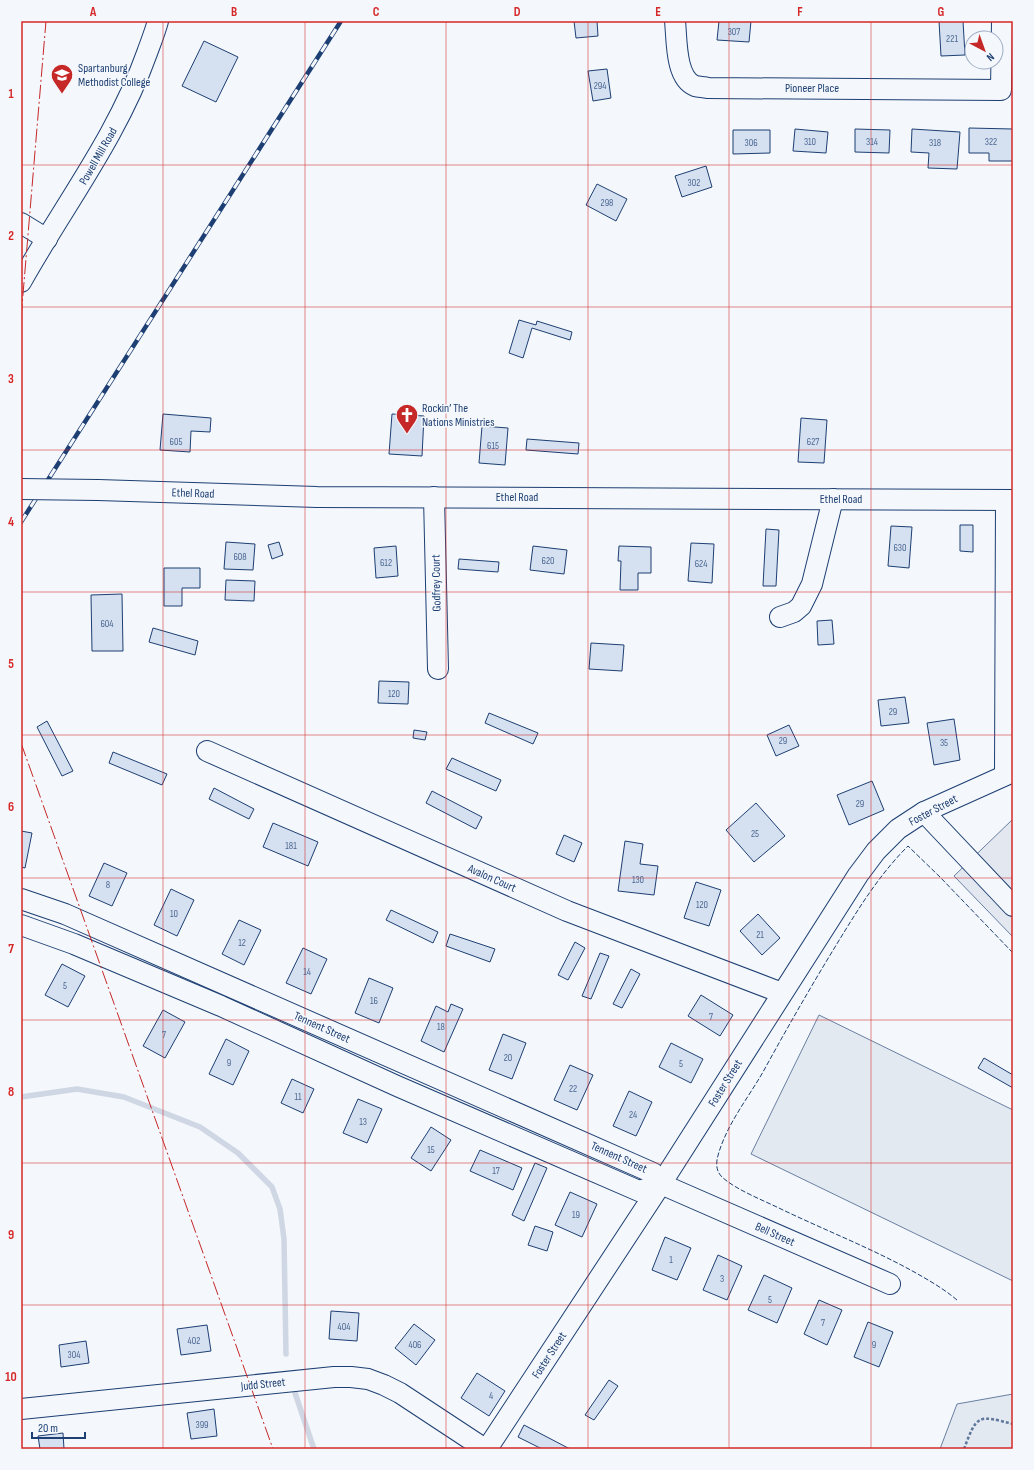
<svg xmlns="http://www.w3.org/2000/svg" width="1034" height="1470" font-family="'Sofia Sans Condensed',sans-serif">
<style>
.green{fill:#e3e9f0;stroke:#687fa3}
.parking{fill:#e3e8f0;stroke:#687fa3}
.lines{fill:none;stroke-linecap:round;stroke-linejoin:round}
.stream{stroke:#cfd7e4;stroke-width:5.5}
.building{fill:#d5e0f0;stroke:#1d3f73}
.minor-casing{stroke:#1d3f73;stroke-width:22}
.path{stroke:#5e769c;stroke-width:2.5;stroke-dasharray:3 2;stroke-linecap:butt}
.minor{stroke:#f4f7fb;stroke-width:20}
.rail-casing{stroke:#1d3f73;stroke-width:4.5}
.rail{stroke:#f4f7fb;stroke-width:3;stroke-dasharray:9;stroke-linecap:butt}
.minor-bridge-casing{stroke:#1d3f73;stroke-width:22;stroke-linecap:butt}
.minor-bridge{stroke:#f4f7fb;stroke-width:20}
.fence{stroke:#1d3f73;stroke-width:1;stroke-dasharray:5 2;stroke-linecap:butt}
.power{stroke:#c62828;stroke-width:1;stroke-dasharray:14 3 2 3;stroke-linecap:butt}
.grid{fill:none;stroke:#d62828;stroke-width:1;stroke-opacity:0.55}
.labels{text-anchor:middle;stroke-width:3;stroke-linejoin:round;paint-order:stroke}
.number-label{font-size:10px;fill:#4b6792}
.poi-label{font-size:12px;fill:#1d3f73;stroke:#f4f7fb;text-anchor:start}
.street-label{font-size:12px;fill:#1d3f73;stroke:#f4f7fb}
.neatline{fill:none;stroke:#d62828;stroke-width:1.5}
.grid-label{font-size:13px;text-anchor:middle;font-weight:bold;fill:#d62828}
</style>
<rect width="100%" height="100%" fill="#f4f7fb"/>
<g class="green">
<path d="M819 1015 1013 1110V1281L751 1154Z"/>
<path d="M1013 1394V1449H940L957 1404Z"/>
</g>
<path class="parking" d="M1013 819V937L954 876Z"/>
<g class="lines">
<g class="stream">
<path d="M21 1097 77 1089 124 1097 200 1127 238 1153 272 1187 280 1209 284 1239 286 1354"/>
<path d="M295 1393 314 1449"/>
</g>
</g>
<g class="building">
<path d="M574 21H597L598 36 576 38Z"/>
<path d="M719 21H751L749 42 717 40Z"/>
<path d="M939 21H963L965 55 941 56Z"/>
<path d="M204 41 238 57 216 102 182 86Z"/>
<path d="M607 69 611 98 593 101 588 71Z"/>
<path d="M969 128 1013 129V161H989V153H969Z"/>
<path d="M795 129 828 132 826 153 793 151Z"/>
<path d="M855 129 890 130 889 153 855 152Z"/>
<path d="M912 129 960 132 957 169 928 168 929 153 911 152Z"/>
<path d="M733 130H770V153L733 154Z"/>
<path d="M706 166 712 187 682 197 675 176Z"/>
<path d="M597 184 627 199 616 221 586 205Z"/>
<path d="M519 320 536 325 537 321 572 332 570 340 532 328 523 358 509 353Z"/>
<path d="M163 414 211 418 210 432 191 431 190 452 160 450Z"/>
<path d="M392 414 424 416 422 456 389 454Z"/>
<path d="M801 418 827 420 824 463 798 462Z"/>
<path d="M482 426 508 428 505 465 479 463Z"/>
<path d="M527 439 579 443 578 454 526 450Z"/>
<path d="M960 525H973V552L960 551Z"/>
<path d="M891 526 912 527 909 568 888 566Z"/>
<path d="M766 529 779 530 776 586H763Z"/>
<path d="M226 542 255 544 253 570 224 569Z"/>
<path d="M279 542 283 555 272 559 268 545Z"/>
<path d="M691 543 714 544 712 583 688 581Z"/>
<path d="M396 546 398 576 376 578 374 548Z"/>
<path d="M533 546 567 550 564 574 530 570Z"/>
<path d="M619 546 651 547V573H638V590H620L621 561H618Z"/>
<path d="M459 559 499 562 498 572 458 569Z"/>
<path d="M164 568H200V588H182V606H164Z"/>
<path d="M226 580 255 581 254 601 225 600Z"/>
<path d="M122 594 123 651H92L91 595Z"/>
<path d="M832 620 834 644 818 645 817 621Z"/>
<path d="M153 628 198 641 195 655 149 642Z"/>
<path d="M591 643 624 645 622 671 589 669Z"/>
<path d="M379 681 409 682 408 704 378 703Z"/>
<path d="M905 697 909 723 881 726 878 700Z"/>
<path d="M489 713 538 733 533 744 485 723Z"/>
<path d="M954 719 960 760 934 765 927 723Z"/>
<path d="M47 721 73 771 62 776 37 727Z"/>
<path d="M789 725 799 746 776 756 767 735Z"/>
<path d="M414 730 427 732 425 740 413 738Z"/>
<path d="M113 752 167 774 162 785 109 763Z"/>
<path d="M452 758 501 780 496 791 446 769Z"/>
<path d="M872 781 884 810 849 825 837 795Z"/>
<path d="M214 788 254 809 249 819 209 799Z"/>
<path d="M432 791 482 817 476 829 426 803Z"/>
<path d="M756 803 785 836 754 862 726 830Z"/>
<path d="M273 823 318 842 308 866 263 847Z"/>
<path d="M21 831 32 833 25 868 21 867Z"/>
<path d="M564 835 582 843 574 862 556 854Z"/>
<path d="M625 841 643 844 640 864 658 866 654 895 618 891Z"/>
<path d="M104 863 127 873 112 906 89 896Z"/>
<path d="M696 882 721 890 709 926 684 918Z"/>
<path d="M171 889 194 900 177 936 154 925Z"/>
<path d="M391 910 438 932 433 943 386 920Z"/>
<path d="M758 914 780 938 762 955 740 931Z"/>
<path d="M239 920 261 930 244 965 222 954Z"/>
<path d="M450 934 495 949 490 962 446 946Z"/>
<path d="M575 942 585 948 568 980 558 975Z"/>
<path d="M303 948 327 959 311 994 286 983Z"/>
<path d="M600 953 609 956 591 999 582 996Z"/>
<path d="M62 964 85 976 68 1007 45 995Z"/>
<path d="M631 969 640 974 622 1008 613 1004Z"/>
<path d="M369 978 393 988 379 1023 355 1013Z"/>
<path d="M701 995 733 1015 720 1036 688 1016Z"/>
<path d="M451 1004 463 1009 444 1052 421 1041 436 1006 448 1012Z"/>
<path d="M163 1010 185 1022 165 1058 143 1046Z"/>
<path d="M503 1034 526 1043 512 1079 489 1070Z"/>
<path d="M226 1039 249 1051 233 1085 209 1074Z"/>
<path d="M671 1043 703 1059 691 1083 659 1067Z"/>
<path d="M984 1058 1013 1075V1088L978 1068Z"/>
<path d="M570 1065 593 1075 577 1110 554 1100Z"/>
<path d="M292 1079 314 1089 303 1113 281 1103Z"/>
<path d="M629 1091 652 1102 636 1136 613 1126Z"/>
<path d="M358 1099 382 1109 367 1143 343 1133Z"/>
<path d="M431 1127 451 1140 431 1171 411 1158Z"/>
<path d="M480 1150 522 1168 513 1190 470 1171Z"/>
<path d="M535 1163 547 1168 524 1221 512 1215Z"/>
<path d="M570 1192 597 1204 582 1237 555 1225Z"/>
<path d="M535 1226 553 1232 547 1251 528 1245Z"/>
<path d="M665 1237 691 1248 677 1280 652 1270Z"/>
<path d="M718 1255 742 1266 727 1300 703 1290Z"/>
<path d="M764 1275 792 1288 777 1323 748 1310Z"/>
<path d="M819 1300 842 1310 827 1345 804 1334Z"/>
<path d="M331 1311 359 1313 357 1341 329 1339Z"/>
<path d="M868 1322 893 1332 879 1367 854 1357Z"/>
<path d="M414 1324 435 1340 416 1365 395 1348Z"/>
<path d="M207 1325 211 1351 181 1355 177 1329Z"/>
<path d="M86 1341 89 1363 61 1367 59 1345Z"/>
<path d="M477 1373 505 1391 489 1416 461 1398Z"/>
<path d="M609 1380 618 1386 594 1420 585 1415Z"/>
<path d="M214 1409 217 1436 191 1439 187 1413Z"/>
<path d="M524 1425 570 1449H542L518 1437Z"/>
<path d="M63 1433 64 1449H40L38 1436Z"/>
</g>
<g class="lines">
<g class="minor-casing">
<g id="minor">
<path d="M675 21C677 39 675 78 695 86 699 87 704 87 708 88L1001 90 1002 21"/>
<path d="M21 223 47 239"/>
<path d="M21 282C64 205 117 137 147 53 151 42 155 32 158 21"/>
<path d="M98 490 317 497 1013 500"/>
<path d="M434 497 438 669"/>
<path d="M780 617 794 612 801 606 812 584 833 499"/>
<path d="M207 751 567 911 782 993"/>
<path d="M1005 775 1006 500"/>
<path d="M924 812 1013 906"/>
<path d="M21 899 65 914 653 1173 661 1184"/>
<path d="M21 925 74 944 221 1006 397 1086 639 1191 661 1184"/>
<path d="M661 1184 890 1284"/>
<path d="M21 1409 334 1377H351L368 1379 384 1385 400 1393 485 1449"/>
<path d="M487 1449 661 1184 858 875 876 851 898 829 924 812 1013 772"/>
</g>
</g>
<path class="path" d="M964 1449C977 1414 978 1415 1013 1424"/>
<use href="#minor" class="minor"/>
<g class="rail-casing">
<path id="rail" d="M21 522 341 21"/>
</g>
<use href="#rail" class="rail"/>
<g class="minor-bridge-casing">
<path id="minor-bridge" d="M21 489 98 490"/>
</g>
<use href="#minor-bridge" class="minor-bridge"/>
<path class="fence" d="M957 1300C944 1289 930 1281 916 1273 873 1249 827 1231 783 1210 765 1201 736 1190 722 1177 715 1170 716 1161 719 1152 728 1123 748 1098 763 1072 786 1030 810 988 835 947 857 911 878 876 908 846L940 877 1013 953"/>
<g class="power">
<path d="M21 318 46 21"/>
<path d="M21 743 273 1449"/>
</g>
</g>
<path class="grid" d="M163 21V1449M305 21V1449M446 21V1449M588 21V1449M729 21V1449M871 21V1449M21 165H1013M21 307H1013M21 450H1013M21 592H1013M21 735H1013M21 878H1013M21 1020H1013M21 1163H1013M21 1305H1013"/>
<defs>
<g id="university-pin" transform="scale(1.15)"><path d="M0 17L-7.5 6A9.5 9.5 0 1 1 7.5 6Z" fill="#c62828" stroke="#f4f7fb"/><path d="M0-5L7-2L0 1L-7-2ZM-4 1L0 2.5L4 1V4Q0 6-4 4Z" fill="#fff"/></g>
<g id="church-pin" transform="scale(1.15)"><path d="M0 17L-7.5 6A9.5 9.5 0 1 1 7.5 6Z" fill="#c62828" stroke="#f4f7fb"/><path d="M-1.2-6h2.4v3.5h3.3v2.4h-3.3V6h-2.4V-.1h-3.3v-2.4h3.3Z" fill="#fff"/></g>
</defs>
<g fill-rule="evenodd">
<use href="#university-pin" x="62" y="75"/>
<use href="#church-pin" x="407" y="415"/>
</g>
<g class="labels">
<g class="number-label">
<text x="734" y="35">307</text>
<text x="952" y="42">221</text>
<text x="600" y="89">294</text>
<text x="810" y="145">310</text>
<text x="872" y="145">314</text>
<text x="991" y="145">322</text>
<text x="751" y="146">306</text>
<text x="935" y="146">318</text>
<text x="694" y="186">302</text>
<text x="607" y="206">298</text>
<text x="176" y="445">605</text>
<text x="813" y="445">627</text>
<text x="493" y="449">615</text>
<text x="900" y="551">630</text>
<text x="240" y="560">608</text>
<text x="548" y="564">620</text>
<text x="386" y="566">612</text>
<text x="701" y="567">624</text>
<text x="107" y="627">604</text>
<text x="394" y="697">120</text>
<text x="893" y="715">29</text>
<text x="783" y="744">29</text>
<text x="944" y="746">35</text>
<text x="860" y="807">29</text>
<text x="755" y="837">25</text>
<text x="291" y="849">181</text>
<text x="638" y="883">130</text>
<text x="108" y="888">8</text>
<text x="702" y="908">120</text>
<text x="174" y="917">10</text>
<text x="760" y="938">21</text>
<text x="242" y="946">12</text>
<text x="307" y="975">14</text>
<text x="65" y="989">5</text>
<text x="374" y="1004">16</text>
<text x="711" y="1020">7</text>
<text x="441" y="1030">18</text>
<text x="164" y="1038">7</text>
<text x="508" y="1061">20</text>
<text x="229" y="1066">9</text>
<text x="681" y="1067">5</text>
<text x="573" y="1092">22</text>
<text x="298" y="1100">11</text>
<text x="633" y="1118">24</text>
<text x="363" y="1125">13</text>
<text x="431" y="1153">15</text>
<text x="496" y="1174">17</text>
<text x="576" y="1218">19</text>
<text x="671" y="1263">1</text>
<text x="722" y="1282">3</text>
<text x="770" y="1303">5</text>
<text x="823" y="1326">7</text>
<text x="344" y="1330">404</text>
<text x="194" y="1344">402</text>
<text x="415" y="1348">406</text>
<text x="874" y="1348">9</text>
<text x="74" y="1358">304</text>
<text x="491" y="1399">4</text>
<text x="202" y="1428">399</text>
</g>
<g class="poi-label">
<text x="78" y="72">Spartanburg<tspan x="78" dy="14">Methodist College</tspan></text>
<text x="422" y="412">Rockin’ The<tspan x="422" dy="14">Nations Ministries</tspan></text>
</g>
<g class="street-label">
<text x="812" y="92">Pioneer Place</text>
<text transform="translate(98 156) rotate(-60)" y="4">Powell Mill Road</text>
<text transform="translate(193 493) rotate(2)" y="4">Ethel Road</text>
<text x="517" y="501">Ethel Road</text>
<text x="841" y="503">Ethel Road</text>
<text transform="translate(436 583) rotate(-91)" y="4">Godfrey Court</text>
<text transform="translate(933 810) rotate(-28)" y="4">Foster Street</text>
<text transform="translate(492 878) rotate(24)" y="4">Avalon Court</text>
<text transform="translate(322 1027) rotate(24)" y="4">Tennent Street</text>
<text transform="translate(725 1083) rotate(-58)" y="4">Foster Street</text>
<text transform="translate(619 1157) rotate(24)" y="4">Tennent Street</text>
<text transform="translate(775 1234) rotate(24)" y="4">Bell Street</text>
<text transform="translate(549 1355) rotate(-57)" y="4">Foster Street</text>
<text transform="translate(263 1384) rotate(-6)" y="4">Judd Street</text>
</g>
</g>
<rect width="1034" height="1470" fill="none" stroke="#f4f7fb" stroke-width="44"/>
<g transform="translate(984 50) rotate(139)"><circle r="19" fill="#f4f7fb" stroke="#9eadc5"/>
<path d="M0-3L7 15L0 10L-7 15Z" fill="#c62828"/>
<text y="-6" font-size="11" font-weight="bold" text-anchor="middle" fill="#1d3f73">N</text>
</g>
<path d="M32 1432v6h53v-6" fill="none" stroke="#1d3f73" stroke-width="2"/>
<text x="38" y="1432" font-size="12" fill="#1d3f73" stroke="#f4f7fb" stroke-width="3" paint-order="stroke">20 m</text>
<rect x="22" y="22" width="990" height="1426" class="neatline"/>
<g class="grid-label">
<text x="93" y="16">A</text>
<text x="234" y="16">B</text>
<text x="376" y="16">C</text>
<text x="517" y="16">D</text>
<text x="658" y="16">E</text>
<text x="800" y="16">F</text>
<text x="941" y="16">G</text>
<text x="11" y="98">1</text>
<text x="11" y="240">2</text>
<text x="11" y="383">3</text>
<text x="11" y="526">4</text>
<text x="11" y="668">5</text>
<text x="11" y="811">6</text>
<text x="11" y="953">7</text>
<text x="11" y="1096">8</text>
<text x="11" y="1239">9</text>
<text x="11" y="1381">10</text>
</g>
</svg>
